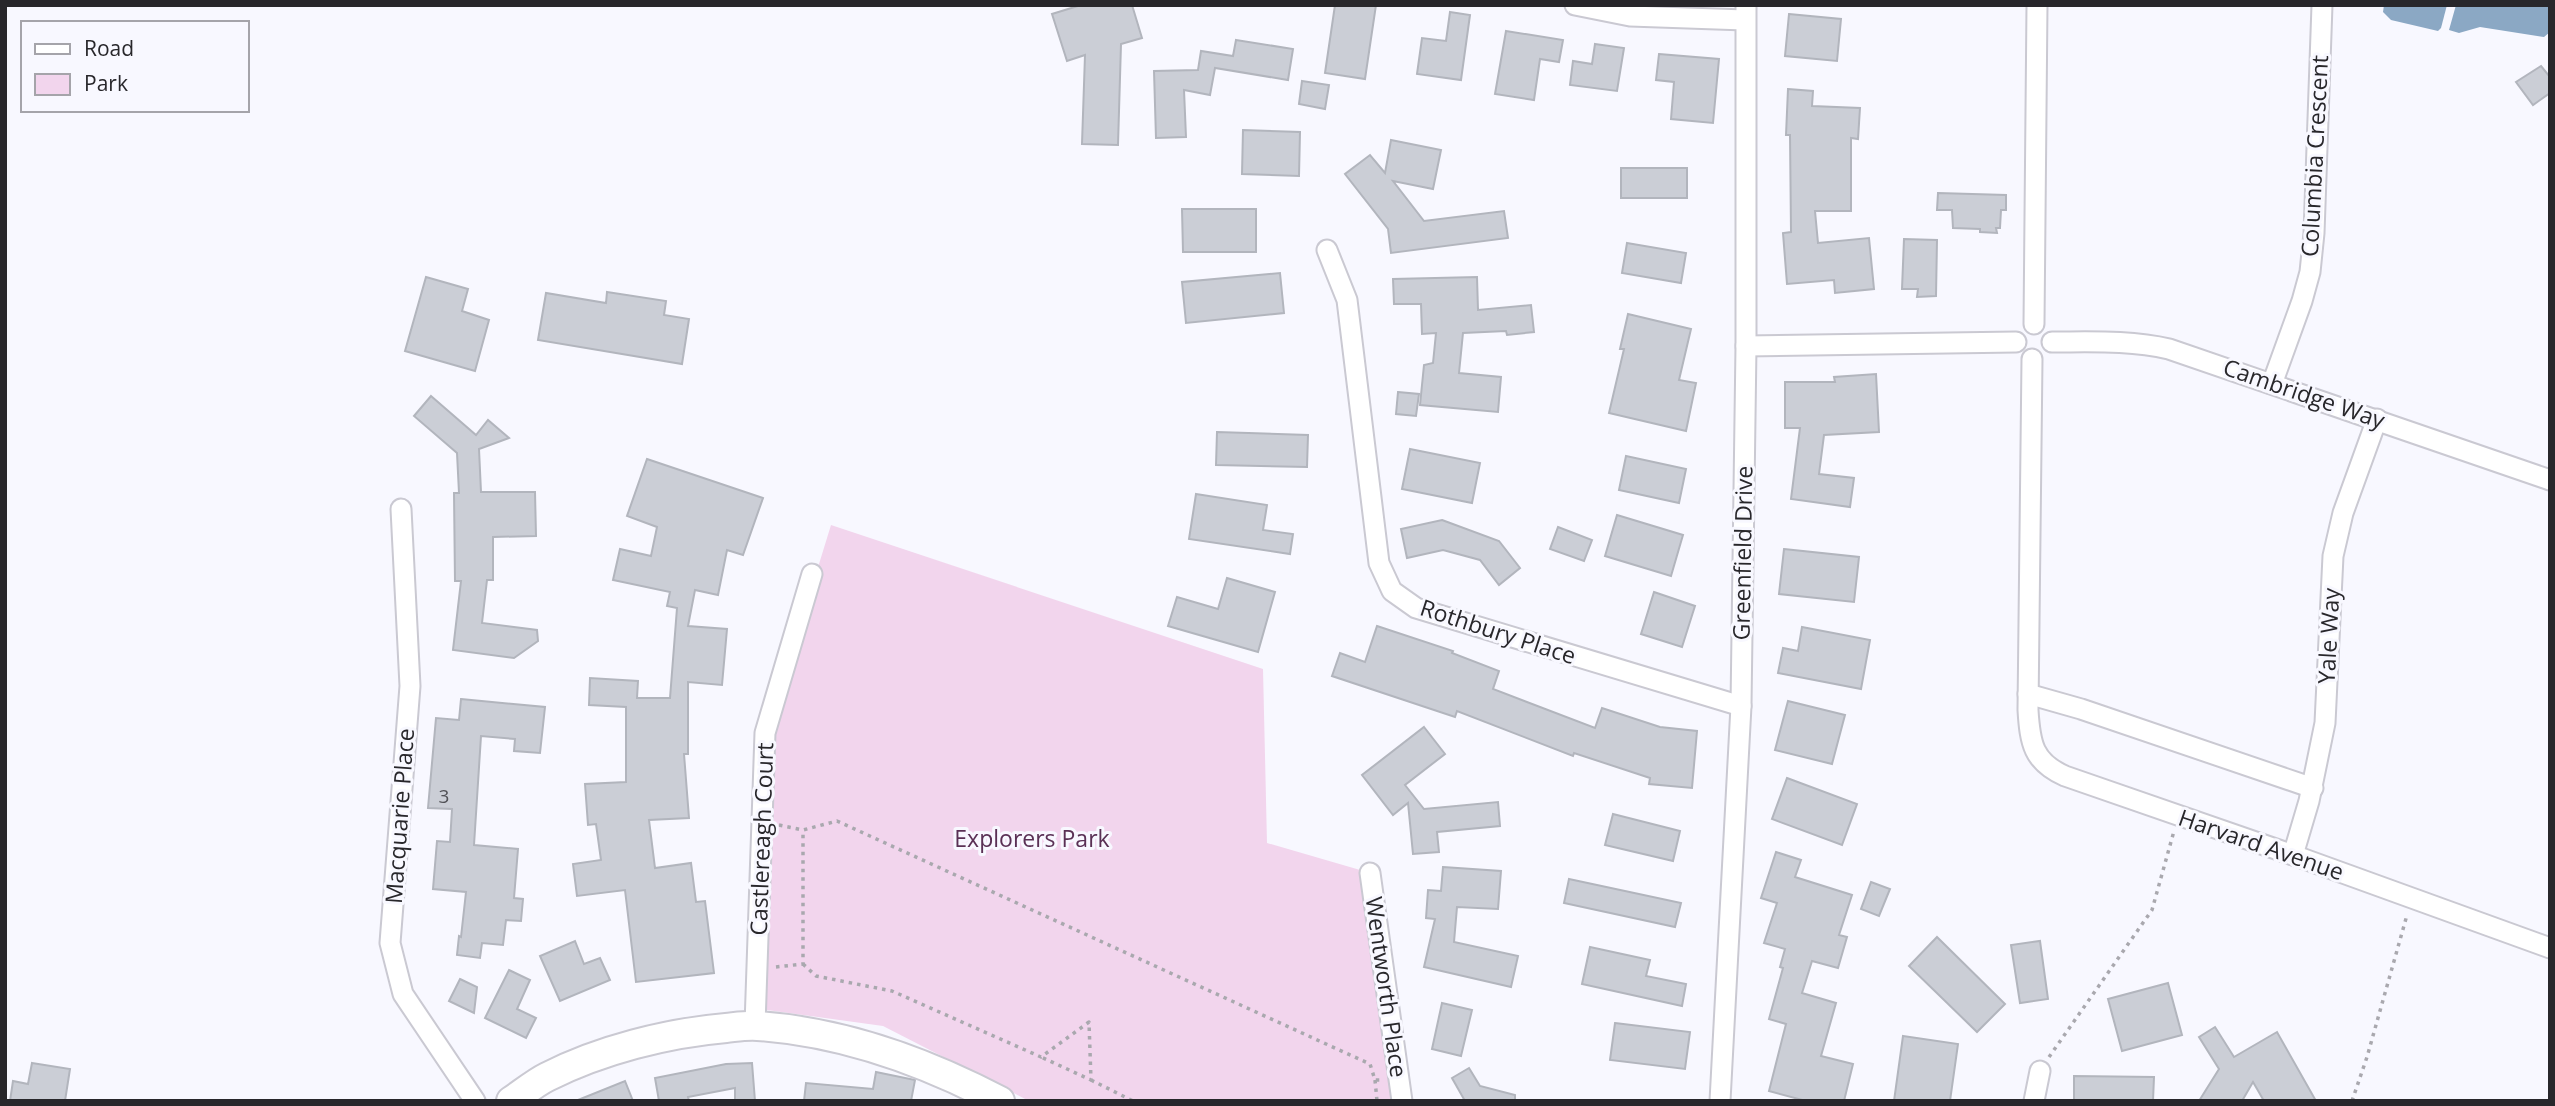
<svg xmlns="http://www.w3.org/2000/svg" width="2555" height="1106" font-family="'Open Sans',sans-serif">
<style>
.green{fill:#f2d5ed}
.water{fill:#8ba8c4}
.building{fill:#cbced6;stroke:#b2b5bd;stroke-width:2}
.lines{fill:none;stroke-linecap:round;stroke-linejoin:round}
.street-casing{stroke:#cac9d2;stroke-width:23}
.secondary-casing{stroke:#cac9d2;stroke-width:32}
.path{stroke:#a9a8ae;stroke-width:3.5;stroke-dasharray:3.5 5;stroke-linecap:butt}
.street{stroke:#fff;stroke-width:19}
.secondary{stroke:#fff;stroke-width:28}
.labels{text-anchor:middle;stroke-width:6;stroke-linejoin:round;paint-order:stroke}
.number-label{font-size:19px;fill:#515156}
.street-label{font-size:23px;fill:#28272b;stroke:#f8f8ff}
.park-label{font-size:23px;fill:#5a3055;stroke:#f8f8ff}
</style>
<rect width="100%" height="100%" fill="#f8f8ff"/>
<path class="green" d="M831 525 1263 669 1267 843 1367 872 1400 1101H1029L883 1026 767 1010V733Z"/>
<g class="water">
<path d="M2384 5H2447L2441 28 2438 31 2391 20 2383 12Z"/>
<path d="M2456 5H2550V32L2544 37 2480 27 2459 33 2449 30Z"/>
</g>
<g class="building">
<path d="M1081 5H1132L1142 38 1121 44 1118 145 1082 144 1085 55 1067 61 1052 14Z"/>
<path d="M1335 5H1376L1365 79 1325 73Z"/>
<path d="M1450 12 1470 15 1461 80 1417 74 1422 38 1446 41Z"/>
<path d="M1789 14 1841 19 1837 61 1785 56Z"/>
<path d="M1506 31 1563 40 1559 62 1540 59 1534 100 1495 94Z"/>
<path d="M1236 40 1293 49 1288 80 1215 68 1210 95 1184 90 1186 137 1156 138 1154 71 1198 70 1201 51 1233 56Z"/>
<path d="M1595 44 1624 48 1617 91 1570 85 1573 61 1592 64Z"/>
<path d="M1659 54 1719 59 1713 123 1671 119 1674 82 1656 80Z"/>
<path d="M2541 66 2550 77V93L2533 105 2516 82Z"/>
<path d="M1302 81 1329 85 1325 109 1299 104Z"/>
<path d="M1788 89 1813 91 1812 106 1860 108 1858 139 1851 138V211H1815L1818 243 1869 238 1874 289 1835 293 1834 280 1787 284 1783 233 1791 232 1790 135H1786Z"/>
<path d="M1243 130 1300 132 1299 176 1242 174Z"/>
<path d="M1391 140 1441 150 1433 189 1393 181 1424 221 1504 211 1508 238 1391 253 1388 229 1345 174 1370 155 1385 173Z"/>
<rect x="1621" y="168" width="66" height="30"/>
<path d="M1938 193 2006 195V210H2001L2000 228H1996L1997 233 1980 232V229L1953 228 1952 210H1937Z"/>
<path d="M1182 209H1256V252H1183Z"/>
<path d="M1904 239 1937 240 1936 296 1917 297 1918 289H1902Z"/>
<path d="M1627 243 1686 253 1681 283 1622 273Z"/>
<path d="M1280 273 1284 313 1186 323 1182 282Z"/>
<path d="M426 277 468 289 462 311 489 320 475 371 405 351Z"/>
<path d="M1477 277 1478 310 1531 305 1534 332 1507 335 1506 331 1463 333 1459 373 1501 377 1498 412 1420 405 1424 365 1433 363 1436 333 1422 334 1421 304H1394L1393 279Z"/>
<path d="M607 292 666 301 664 315 689 319 682 364 538 340 546 293 606 303Z"/>
<path d="M1628 314 1691 329 1679 380 1696 383 1686 431 1609 413 1624 349H1620Z"/>
<path d="M1876 374 1879 432 1824 435 1819 474 1854 478 1850 507 1791 499 1800 428H1785V382H1835L1834 377Z"/>
<path d="M1398 392 1419 394 1416 416 1396 414Z"/>
<path d="M431 396 476 435 488 420 509 438 479 449 481 492H535L536 536 493 537V580H487L482 623 537 630 538 641 514 658 453 650 461 581H455L454 493H459L457 453 414 416Z"/>
<path d="M1217 432 1308 435 1307 467 1216 465Z"/>
<path d="M1410 449 1480 463 1472 503 1402 489Z"/>
<path d="M1626 456 1686 469 1679 503 1619 490Z"/>
<path d="M647 459 763 498 743 555 727 550 718 595 695 590 688 626 727 629 722 685 688 682V754H684L689 818 649 820 655 868 691 863 696 902 705 901 714 973 636 982 625 890 577 896 573 864 601 860 596 824 588 825 585 784 626 782V707L589 705 590 678 638 681 637 698H670L677 608 667 606 670 592 613 580 620 549 651 556 657 527 627 516Z"/>
<path d="M1196 494 1267 505 1263 530 1293 534 1290 554 1189 539Z"/>
<path d="M1617 515 1683 535 1671 576 1605 556Z"/>
<path d="M1442 520 1499 541 1520 568 1499 585 1480 560 1443 550 1407 558 1401 529Z"/>
<path d="M1558 527 1592 540 1584 561 1550 549Z"/>
<path d="M1784 549 1859 557 1854 602 1779 594Z"/>
<path d="M1227 578 1275 592 1258 652 1168 626 1177 597 1218 609Z"/>
<path d="M1654 592 1695 606 1682 647 1641 634Z"/>
<path d="M1377 626 1453 651 1452 653 1499 671 1493 689 1595 728 1602 708 1660 727 1697 731 1692 788 1649 784 1650 778 1574 753 1573 756 1457 711 1455 717 1332 676 1340 653 1365 662Z"/>
<path d="M1802 627 1870 640 1861 689 1778 673 1783 648 1798 651Z"/>
<path d="M461 699 545 707 540 753 514 751 515 739 481 736 474 845 518 849 514 898 523 899 521 921 506 920 503 945 482 943 480 958 457 955 459 936 461 937 466 892 433 889 437 841 450 842 452 809 428 808 436 718 459 720Z"/>
<path d="M1788 701 1845 715 1832 764 1775 750Z"/>
<path d="M1424 727 1445 754 1405 785 1424 809 1498 802 1500 826 1437 832 1439 852 1413 854 1408 803 1393 815 1362 775Z"/>
<path d="M1787 778 1857 804 1842 845 1772 819Z"/>
<path d="M1613 814 1680 831 1673 861 1605 845Z"/>
<path d="M1776 852 1801 860 1795 877 1852 895 1839 935 1847 937 1838 968 1812 961 1802 993 1836 1003 1821 1056 1853 1064 1844 1101H1806L1769 1091 1786 1024 1769 1019 1783 968 1780 967 1785 949 1764 943 1777 903 1761 898Z"/>
<path d="M1443 867 1501 871 1498 909 1457 907 1454 942 1518 956 1511 987 1424 967 1435 919 1426 918 1428 890 1441 891Z"/>
<path d="M1569 879 1681 903 1675 927 1564 903Z"/>
<path d="M1871 882 1890 889 1879 916 1861 909Z"/>
<path d="M1937 937 2005 1004 1977 1032 1909 966Z"/>
<path d="M575 941 584 964 600 958 610 980 560 1001 540 956Z"/>
<path d="M2040 941 2048 999 2020 1003 2011 945Z"/>
<path d="M1590 947 1650 960 1646 976 1686 984 1682 1006 1582 984Z"/>
<path d="M509 970 530 980 517 1009 536 1018 526 1038 485 1018Z"/>
<path d="M460 979 477 987 474 1013 449 1001Z"/>
<path d="M2168 983 2182 1035 2122 1051 2108 999Z"/>
<path d="M1442 1003 1472 1010 1461 1056 1432 1049Z"/>
<path d="M1615 1023 1690 1032 1685 1069 1610 1060Z"/>
<path d="M2215 1027 2234 1057 2277 1032 2316 1101H2264L2253 1082 2242 1101H2199L2219 1069 2199 1037Z"/>
<path d="M1903 1036 1958 1044 1950 1101H1894Z"/>
<path d="M32 1063 70 1069 65 1101H10L13 1081 28 1084Z"/>
<path d="M752 1063 755 1101H735V1088L688 1097 689 1101H659L655 1078 726 1064Z"/>
<path d="M1469 1068 1480 1086 1515 1095V1101H1465L1452 1078Z"/>
<path d="M876 1072 915 1080 911 1101H804L806 1083 873 1089Z"/>
<path d="M2074 1076 2154 1077 2153 1101H2074Z"/>
<path d="M625 1081 633 1101H578V1100Z"/>
</g>
<g class="lines">
<g class="street-casing">
<g id="street">
<path d="M1575 5 1630 16 1745 20"/>
<path d="M1327 250 1347 300 1379 563 1392 591 1416 608 1741 706"/>
<path d="M2034 324 2037 5"/>
<path d="M2052 342C2091 342 2131 340 2169 349L2550 480"/>
<path d="M1746 346 2016 342"/>
<path d="M2032 359 2028 710C2030 743 2033 762 2065 776L2293 855 2550 948"/>
<path d="M2272 384 2302 301 2310 272 2314 233 2322 5"/>
<path d="M401 509 410 686 390 943 403 994 475 1101"/>
<path d="M2028 694 2081 709 2313 788"/>
<path d="M2293 855 2309 801 2325 723 2333 556 2343 513 2377 419"/>
<path d="M1370 873 1402 1101"/>
<path d="M755 1025 765 733 812 574"/>
<path d="M1720 1101 1741 706 1746 346V5"/>
<path d="M2034 1101 2040 1071"/>
</g>
</g>
<g class="secondary-casing">
<path id="secondary" d="M511 1101C523 1093 535 1083 547 1077 600 1050 667 1033 726 1028 736 1027 747 1025 758 1026 844 1032 924 1061 1000 1101"/>
</g>
<g class="path">
<path d="M779 825 803 830 837 821 1370 1064 1375 1080H1381"/>
<path d="M803 964 816 976 892 991 1041 1057 1089 1022 1091 1080 1041 1057"/>
<path d="M776 967 803 964V830"/>
<path d="M2049 1057 2152 910 2174 831"/>
<path d="M1091 1080 1133 1101"/>
<path d="M1375 1080 1377 1101"/>
<path d="M2352 1101 2367 1057 2407 915"/>
</g>
<use href="#street" class="street"/>
<use href="#secondary" class="secondary"/>
</g>
<g class="labels">
<g class="number-label">
<text x="444" y="803">3</text>
</g>
<g class="street-label">
<text transform="translate(2315 156) rotate(-87)" y="8">Columbia Crescent</text>
<text transform="translate(2304 394) rotate(19)" y="8">Cambridge Way</text>
<text transform="translate(1743 553) rotate(-89)" y="8">Greenfield Drive</text>
<text transform="translate(1498 632) rotate(18)" y="8">Rothbury Place</text>
<text transform="translate(2329 636) rotate(-87)" y="8">Yale Way</text>
<text transform="translate(400 816) rotate(-86)" y="8">Macquarie Place</text>
<text transform="translate(762 839) rotate(-88)" y="8">Castlereagh Court</text>
<text transform="translate(2261 845) rotate(19)" y="8">Harvard Avenue</text>
<text transform="translate(1386 987) rotate(82)" y="8">Wentworth Place</text>
</g>
<g class="park-label">
<text x="1032" y="847">Explorers Park</text>
</g>
</g>
<rect width="2555" height="1106" fill="none" stroke="#28272b" stroke-width="14"/>
<rect x="21" y="21" width="228" height="91" fill="#f8f8ff" stroke="#a5a4aa" stroke-width="2"/>
<rect x="35" y="44" width="35" height="10" fill="#ffffff" stroke="#a5a4aa" stroke-width="2"/>
<text x="84" y="56" font-size="21" fill="#28272b">Road</text>
<rect x="35" y="74" width="35" height="21" fill="#f2d5ed" stroke="#a5a4aa" stroke-width="2"/>
<text x="84" y="91" font-size="21" fill="#28272b">Park</text>
</svg>
